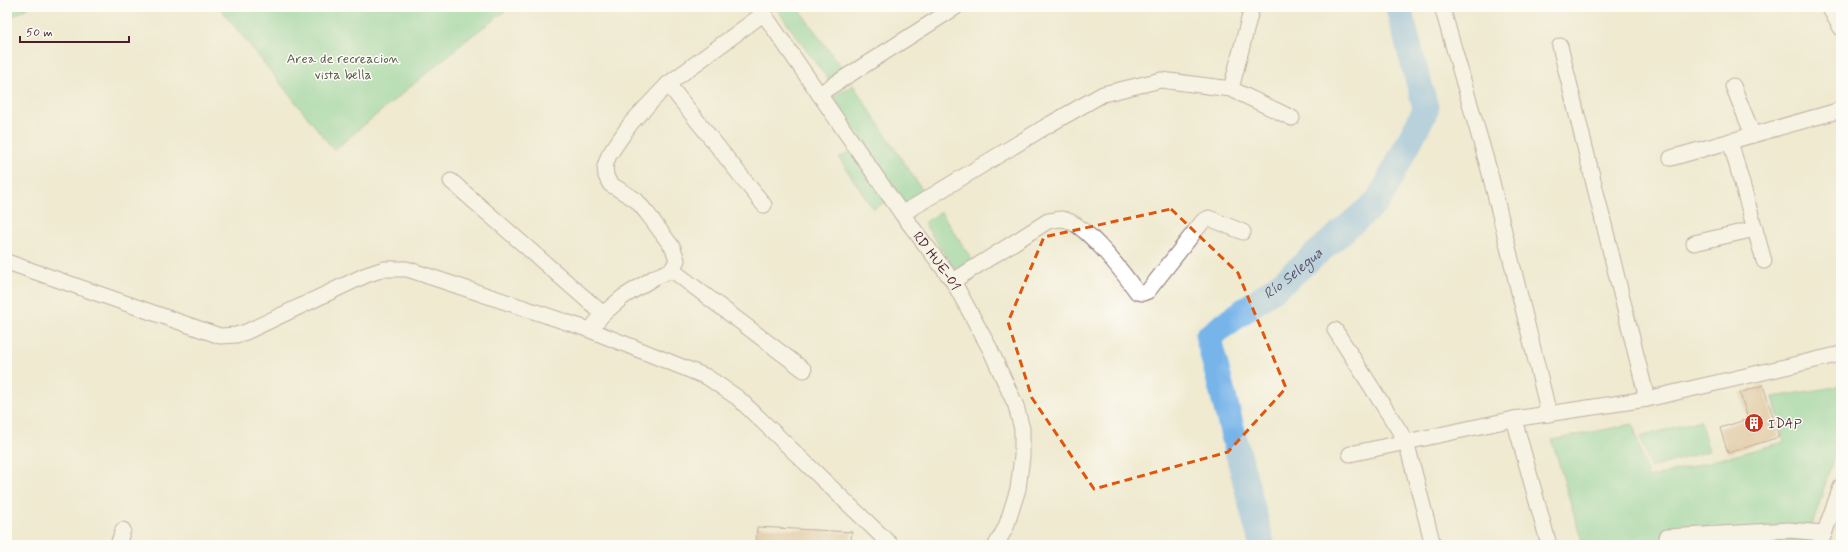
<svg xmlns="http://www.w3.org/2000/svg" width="1848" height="552" font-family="Mynerve,sans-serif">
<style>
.green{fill:#7ad196;stroke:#627860}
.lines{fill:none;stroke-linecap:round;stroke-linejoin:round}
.river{stroke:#77b4e9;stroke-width:26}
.building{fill:#d7ae82}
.minor-casing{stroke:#846665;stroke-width:17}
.minor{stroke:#fff;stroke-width:15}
.marked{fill:none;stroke:#e0560e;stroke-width:3;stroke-dasharray:8 5;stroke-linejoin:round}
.labels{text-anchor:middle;stroke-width:3;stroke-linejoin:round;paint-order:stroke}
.park-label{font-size:14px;fill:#5b5d50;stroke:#fdfcf7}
.street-label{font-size:14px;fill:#4a1f2b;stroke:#fdfcf7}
.poi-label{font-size:14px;fill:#4a1f2b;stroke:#fdfcf7;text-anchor:start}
.water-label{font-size:15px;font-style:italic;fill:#5a536e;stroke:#fdfcf7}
</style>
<rect width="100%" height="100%" fill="#fdfcf7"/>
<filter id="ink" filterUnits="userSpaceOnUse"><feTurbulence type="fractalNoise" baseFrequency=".025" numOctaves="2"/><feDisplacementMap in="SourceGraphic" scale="8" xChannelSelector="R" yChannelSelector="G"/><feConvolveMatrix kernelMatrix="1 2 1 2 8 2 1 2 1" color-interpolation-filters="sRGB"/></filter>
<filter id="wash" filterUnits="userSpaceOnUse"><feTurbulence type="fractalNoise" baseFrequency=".012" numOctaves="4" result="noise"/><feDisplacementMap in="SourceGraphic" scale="16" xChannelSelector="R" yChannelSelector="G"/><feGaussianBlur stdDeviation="0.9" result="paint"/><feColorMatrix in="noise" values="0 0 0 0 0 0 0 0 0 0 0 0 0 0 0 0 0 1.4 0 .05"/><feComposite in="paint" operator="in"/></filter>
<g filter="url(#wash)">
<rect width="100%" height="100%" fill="#efead0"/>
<g class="green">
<path d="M7 7H29L7 20Z"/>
<path d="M219 7H511L474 34 334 150Z"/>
<path d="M775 7H797L844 71 829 81Z"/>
<path d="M853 85 927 197 909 209 833 97Z"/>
<path d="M856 148 891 199 873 209 839 158Z"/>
<path d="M941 212 976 266 959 276 924 223Z"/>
<path d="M1841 386V434L1806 545H1755L1753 541 1739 545H1583L1552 440 1633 424 1648 478 1784 442 1773 397Z"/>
<path d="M1700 420 1709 451 1650 468 1641 437Z"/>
</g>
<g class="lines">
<path class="river" id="s1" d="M1262 545 1208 337 1282 283 1379 200 1426 109 1398 7"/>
</g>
<g id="blocks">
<g class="building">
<path d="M1763 385 1779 437 1728 453 1720 428 1748 419 1740 393Z"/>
<path d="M757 527 852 532 850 545H756Z"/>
</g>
</g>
</g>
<g filter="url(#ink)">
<use href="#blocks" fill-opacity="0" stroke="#846665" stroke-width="1"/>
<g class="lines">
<g class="minor-casing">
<g id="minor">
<path id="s2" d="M759 7 902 214 953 281 990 349 1016 406 1022 429V456L1018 489 1006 527 996 545"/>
<path d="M1442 7 1489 170 1549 414"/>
<path d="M1829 7 1841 28"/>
<path d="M1560 46 1647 399"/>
<path d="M668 84 764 205"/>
<path d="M1733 86 1753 135"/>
<path d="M1231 89 1252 7"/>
<path d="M819 94 956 7"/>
<path d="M1730 141 1764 261"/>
<path d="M1671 158 1841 110"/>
<path d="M451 181 603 314"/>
<path d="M902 214 1045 127 1103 94 1161 80 1231 89 1292 118"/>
<path d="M1694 243 1755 229"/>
<path d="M7 262 220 336 236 335 246 332 366 275 384 269H407L590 330 707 377 738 398 891 545"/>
<path d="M672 270 804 370"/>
<path d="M953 281 1048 221C1052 221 1057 219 1061 219 1084 220 1124 274 1137 292L1143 293 1148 291 1203 221 1209 218 1243 232"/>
<path d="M590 330 603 314 623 297 655 277 672 270 677 260 673 248 647 213 636 200 610 184 606 176 605 166 609 155 631 123 668 84 763 14"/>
<path d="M1335 330 1406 441 1433 545"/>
<path d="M1514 419 1549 545"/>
<path d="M1350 454 1514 419 1647 399 1841 354"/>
<path d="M1667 537 1788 530 1824 533"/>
<path d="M118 545 123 530"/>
<path d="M1820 545 1841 487"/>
</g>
</g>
<use href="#minor" class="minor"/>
</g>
</g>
<path d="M0 0H1848V552H0ZM1171 209 1238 273 1286 388 1228 452 1094 489 1032 398 1008 322 1044 237Z" fill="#efead0" fill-opacity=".55" fill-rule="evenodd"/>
<path class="marked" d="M1171 209 1238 273 1286 388 1228 452 1094 489 1032 398 1008 322 1044 237Z"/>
<defs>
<g id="building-disc" transform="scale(1)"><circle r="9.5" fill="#c8321e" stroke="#fdfcf7"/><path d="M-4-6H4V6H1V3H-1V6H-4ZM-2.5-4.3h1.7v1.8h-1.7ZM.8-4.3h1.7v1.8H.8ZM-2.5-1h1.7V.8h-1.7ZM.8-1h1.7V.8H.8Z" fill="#fff"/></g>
</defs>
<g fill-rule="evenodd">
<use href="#building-disc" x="1754" y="423"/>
</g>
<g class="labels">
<g class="park-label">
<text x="343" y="63">Area de recreacion<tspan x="343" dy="16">vista bella</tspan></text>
</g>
<g class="street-label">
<text dy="5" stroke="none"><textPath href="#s2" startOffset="310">RD HUE-01</textPath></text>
</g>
<g class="poi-label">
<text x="1768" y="428">IDAP</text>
</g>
<g class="water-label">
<text dy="5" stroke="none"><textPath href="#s1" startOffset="321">Río Selegua</textPath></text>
</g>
</g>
<rect width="1848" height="552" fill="none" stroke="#fdfcf7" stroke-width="24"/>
<path d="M20 36v6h109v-6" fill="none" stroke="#4a1f2b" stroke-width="2"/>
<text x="26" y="36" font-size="12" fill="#4a1f2b" stroke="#fdfcf7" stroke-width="3" paint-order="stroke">50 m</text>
</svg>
